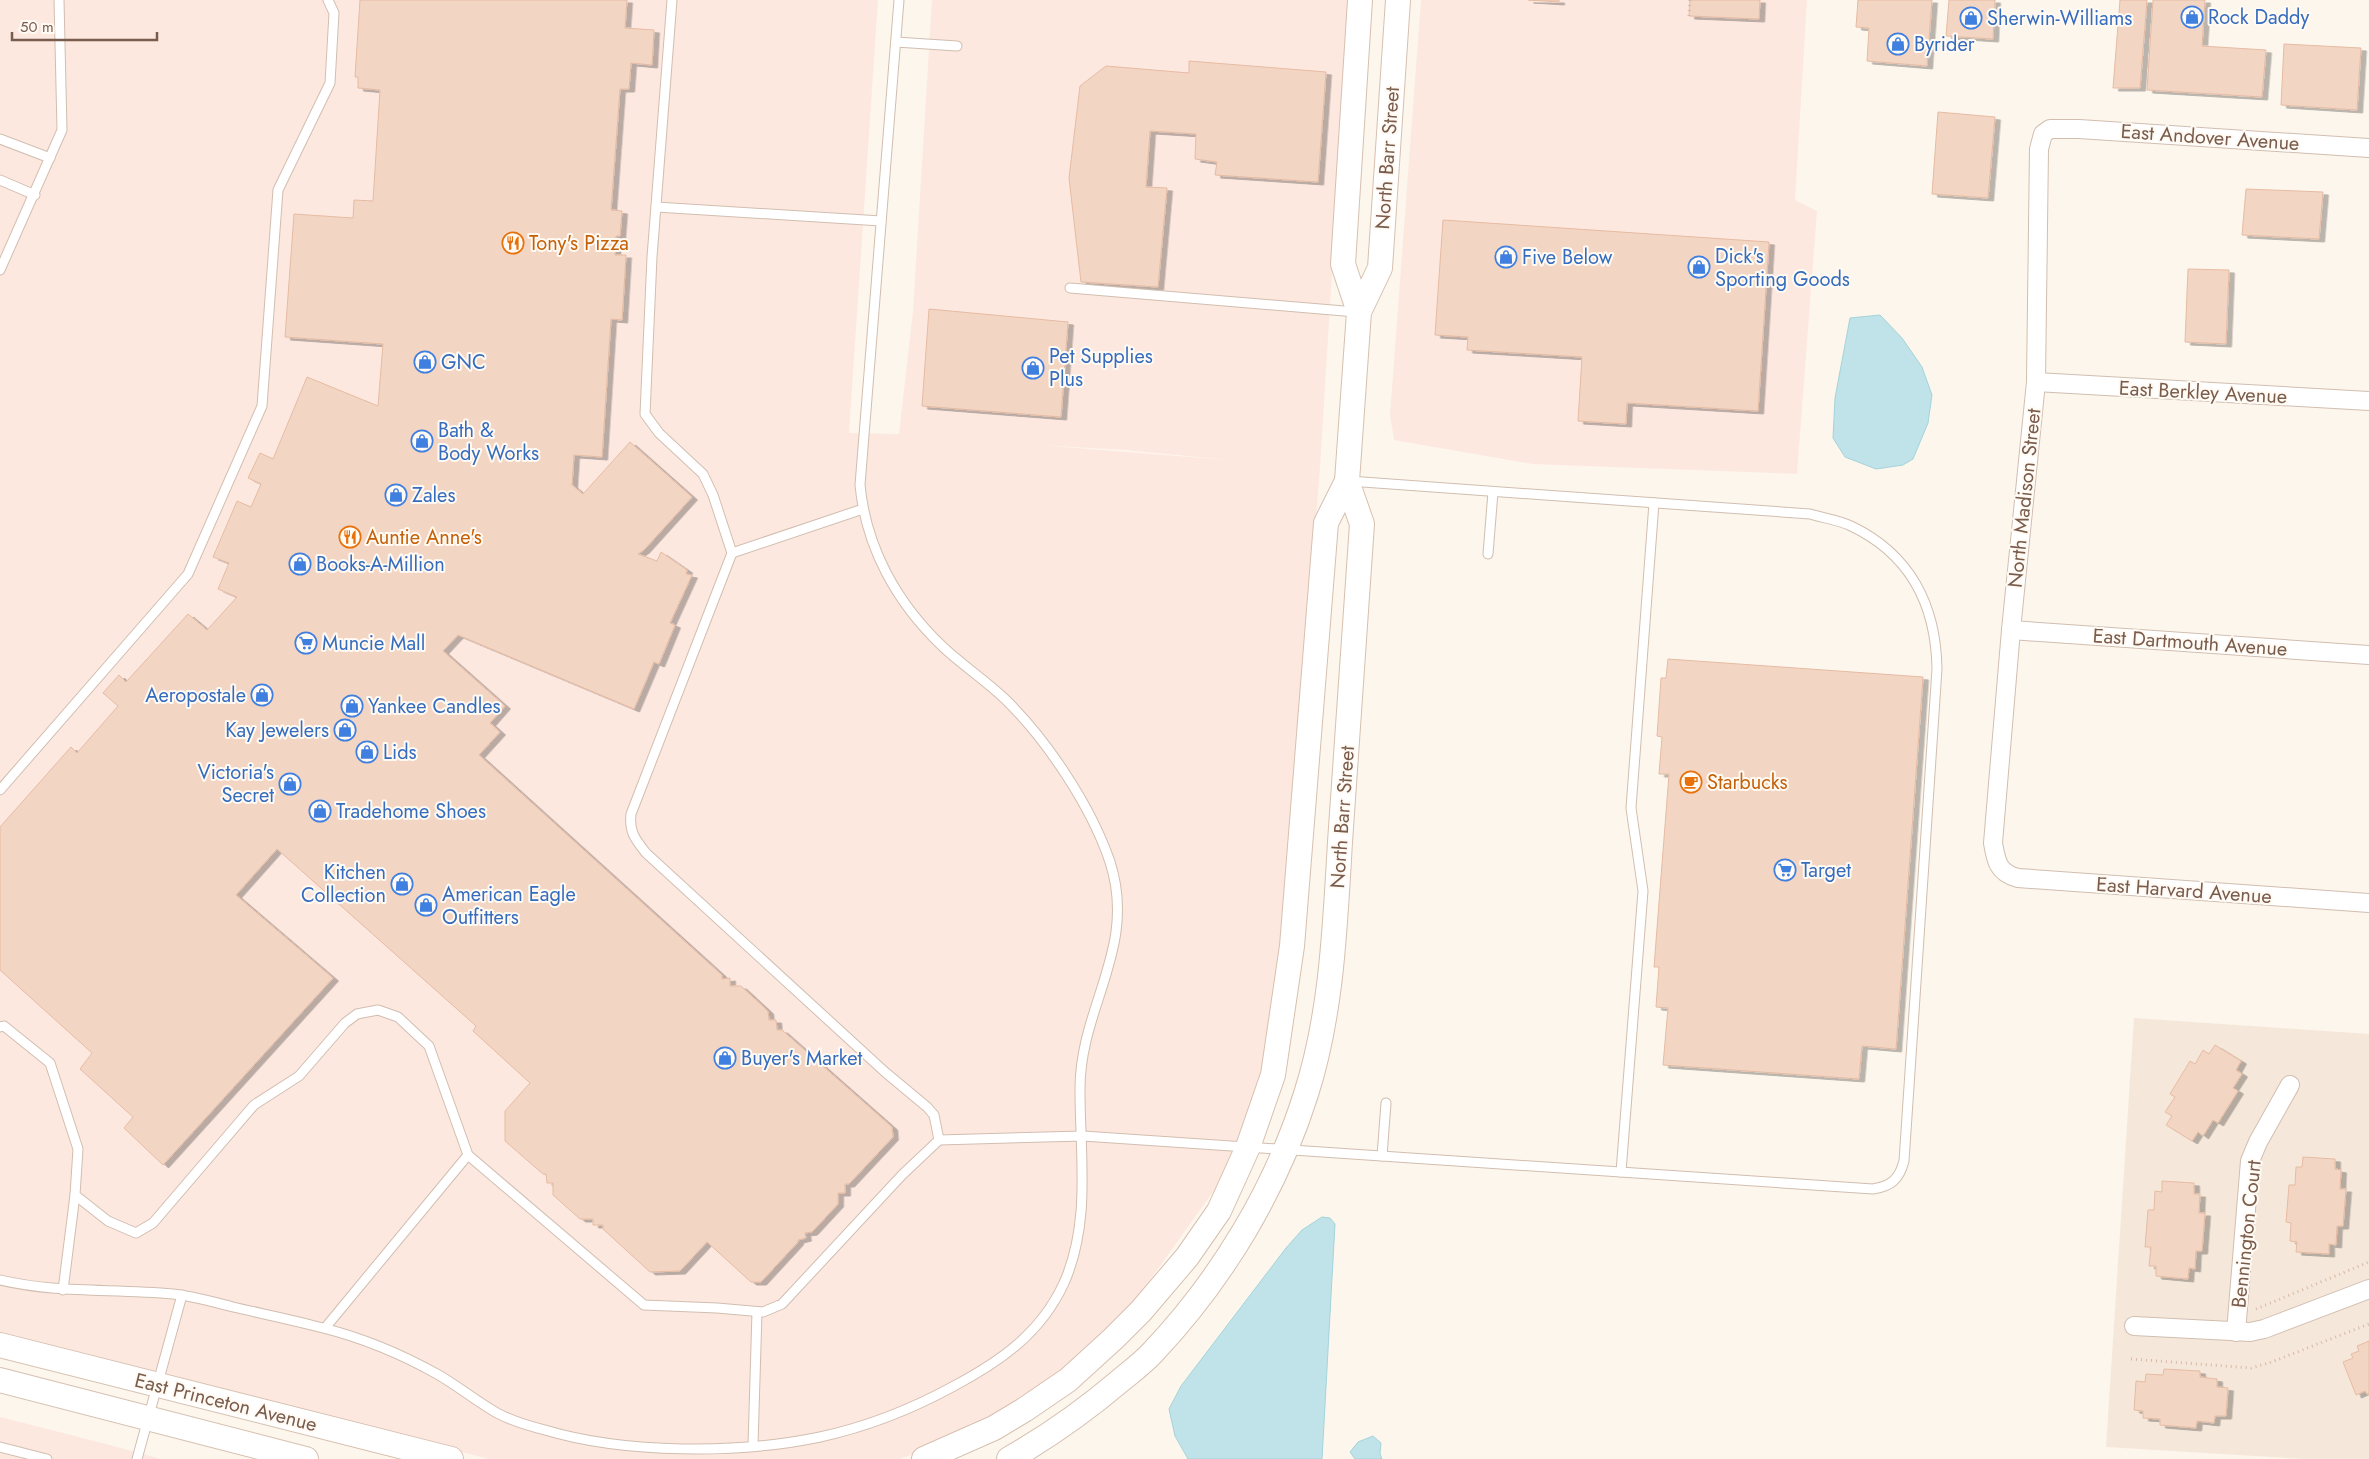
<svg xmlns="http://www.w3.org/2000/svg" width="2369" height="1459" font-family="Jost,sans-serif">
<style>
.residential{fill:#f5e8da}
.commercial{fill:#fde8e0;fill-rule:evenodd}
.water{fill:#bfe3e8;stroke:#a5d3da}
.building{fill:#f3d5c3;stroke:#e6bba3;filter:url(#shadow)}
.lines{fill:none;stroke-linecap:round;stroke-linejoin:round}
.lane-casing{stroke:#d1beb0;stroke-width:11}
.street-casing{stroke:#d1beb0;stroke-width:20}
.secondary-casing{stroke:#d6c0b0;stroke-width:26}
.path{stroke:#d9b8a5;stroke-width:3;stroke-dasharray:1 4;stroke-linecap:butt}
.lane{stroke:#fff;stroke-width:9}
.street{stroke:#fff;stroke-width:18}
.secondary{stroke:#fff;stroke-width:24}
.labels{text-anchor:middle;stroke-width:4;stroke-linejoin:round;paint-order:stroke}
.shop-label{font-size:20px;fill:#366cbe;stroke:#fffaf3;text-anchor:start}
.street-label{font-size:20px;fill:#7a5c4d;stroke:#fffaf3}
.food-label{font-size:20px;fill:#c56008;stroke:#fffaf3;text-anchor:start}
</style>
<defs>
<filter id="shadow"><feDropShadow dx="5.5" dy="3" stdDeviation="0" flood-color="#0004"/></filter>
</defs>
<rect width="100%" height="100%" fill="#fdf6ec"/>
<path class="residential" d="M2134 1018 2369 1034V1459H2303L2106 1447Z"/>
<g class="commercial">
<path d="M0 0H878L849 433 899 434 913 311 932 0H1349L1320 467 1278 1019 1246 1125 1220 1182 1130 1308 1071 1364 965 1434 900 1459H489L0 1333ZM1039 445 1125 450 1229 460H1228Z"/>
<path d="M1421 0H1807L1795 200 1817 211 1797 474 1532 464 1394 440 1390 415Z"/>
<path d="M0 1417 106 1444 161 1459H0Z"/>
</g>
<g class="water">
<path d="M1880 315 1902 338 1922 367 1932 395 1928 423 1913 459 1903 465 1876 469 1845 457 1833 438 1835 398 1850 318Z"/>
<path d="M1322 1217 1330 1218 1335 1224 1322 1459H1188L1175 1436 1169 1409 1181 1386 1286 1248 1302 1230Z"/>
<path d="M1373 1436 1381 1443 1380 1454 1382 1459H1355L1350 1452 1358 1442Z"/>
</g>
<g class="building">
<path d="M360 0H627L625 28 654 30 652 65 631 63 629 89H620L611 210 622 211 620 236H616L615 255H626L622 320 611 319 602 457 574 455 572 485 583 494 630 442 692 497 644 550 638 554 657 561 661 552 687 570 686 574 692 575 670 623 675 625 659 664 654 662 634 709 458 635 443 651 505 706 490 723 500 732 479 755 722 975V979L730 978V986H741L768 1011 769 1020H776L777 1030H782L892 1127 893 1137 849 1184H845V1193H838V1204L812 1232 805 1233 806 1238 798 1240V1242L761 1282H751L707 1242 680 1271 650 1272 603 1229V1225H593V1219H580L553 1195V1183H547L546 1174H543L505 1141V1111L530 1083 473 1031 476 1026 277 849 236 895 333 978 163 1165 124 1128 133 1117 80 1069 92 1053 0 970V827L71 747 77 753 118 706 103 693 119 675 126 682 188 614 207 630 237 597 218 589 229 563 213 557 237 501 251 507 261 484 248 478 260 453 273 459 307 377 378 406 383 344 285 337 294 214 353 218 354 200 373 201 380 90 358 88V77H355Z"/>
<path d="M1528 0H1559V2Z"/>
<path d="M1690 0H1760L1759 19 1689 16Z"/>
<path d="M1858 0H1932L1927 66 1867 61 1869 28 1856 27Z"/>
<path d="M1949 0H1995L1993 39 1946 36Z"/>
<path d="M2120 0H2147L2140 88H2113Z"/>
<path d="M2153 0H2205L2202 46 2266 50 2262 97 2147 90Z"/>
<path d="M2284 44 2361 48 2357 110 2281 105Z"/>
<path d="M1189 61 1326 72 1318 182 1215 175 1217 162 1195 159 1196 134 1150 131 1146 187 1167 188 1158 287 1081 282 1069 178 1080 86 1106 66 1189 73Z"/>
<path d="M1938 112 1995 117 1988 198 1932 194Z"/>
<path d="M2246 189 2323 192 2319 239 2242 235Z"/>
<path d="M1443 220 1769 242 1758 411 1627 403 1626 424 1578 421 1582 357 1467 350 1468 337 1435 335Z"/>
<path d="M2188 269 2229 270 2226 344 2185 342Z"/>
<path d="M929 309 1068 322 1061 417 922 406Z"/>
<path d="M1668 659 1923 677 1896 1049 1862 1046 1859 1079 1663 1065 1668 1008 1656 1007 1659 967H1654L1669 774H1659L1662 737 1657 736 1661 678H1666Z"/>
<path d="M2215 1045 2241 1061 2236 1070 2242 1074 2233 1088 2238 1091 2218 1123 2213 1120 2203 1136 2198 1132 2192 1141 2166 1125 2172 1116 2165 1112 2175 1097 2170 1094 2190 1061 2195 1064 2203 1050 2209 1054Z"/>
<path d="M2303 1157 2335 1159V1169L2341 1170 2340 1189H2346L2343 1226H2337L2336 1245 2329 1244V1254L2296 1252 2297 1242 2290 1241 2291 1223 2286 1222 2289 1185H2295L2296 1167H2302Z"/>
<path d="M2162 1181 2194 1183V1194H2200L2199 1213H2205L2202 1251H2196L2195 1269 2189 1268 2188 1279 2156 1276V1266H2149L2151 1247H2145L2148 1210H2154L2155 1191 2162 1192Z"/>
<path d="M2369 1341V1394H2367L2365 1391 2356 1395 2343 1362 2353 1358 2351 1354 2359 1351 2357 1346Z"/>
<path d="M2164 1369 2200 1371V1377L2217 1379V1387L2228 1388 2226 1416H2215L2214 1423 2197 1421 2196 1428 2160 1425V1419L2143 1418V1411L2134 1410 2136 1381 2145 1382 2146 1374 2163 1375Z"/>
</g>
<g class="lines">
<g class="lane-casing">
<g id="lane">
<path d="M672 0 652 257 645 414 659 433 703 474 713 495 732 553 631 814C629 832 635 839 646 853L885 1072 927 1107 934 1115 939 1140"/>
<path d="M896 42 957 46"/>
<path d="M0 139 50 158"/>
<path d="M0 180 35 195"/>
<path d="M656 207 881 221"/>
<path d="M0 270 62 130 59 0"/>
<path d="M1070 288 1356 312"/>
<path d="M732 553 863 509"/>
<path d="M1488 554 1493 492"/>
<path d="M0 790 188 574 262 406 278 190 330 83 334 13 328 0"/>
<path d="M0 1027 4 1026 50 1063 78 1149 75 1195 108 1221 136 1233 153 1223 254 1105 299 1076 345 1023 357 1014 378 1010 398 1017 429 1046 468 1155 644 1305 717 1308 763 1312 782 1304 902 1175 939 1140 1083 1136 1873 1189C1891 1186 1899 1180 1904 1161L1937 669C1936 605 1910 554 1851 526 1839 520 1823 518 1810 514L1349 481"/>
<path d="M1382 1156 1386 1103"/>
<path d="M1621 1172 1643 891 1631 808 1654 503"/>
<path d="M0 1280C60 1294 113 1288 173 1294 193 1296 213 1302 233 1307 263 1314 294 1320 323 1328 363 1338 401 1354 437 1374 458 1386 476 1401 497 1413 512 1421 529 1426 545 1430 625 1454 739 1454 820 1437 866 1427 912 1409 954 1386 1001 1361 1041 1333 1064 1283 1091 1222 1080 1156 1080 1091 1079 1007 1138 949 1110 862 1091 806 1047 740 1005 699 985 680 962 665 942 646 897 603 866 548 860 485L899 0"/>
<path d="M63 1290 75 1195"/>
<path d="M325 1328 468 1155"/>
<path d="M753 1445 757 1312"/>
<path d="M0 1447 47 1459"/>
<path d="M137 1459 182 1295"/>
</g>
</g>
<g class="street-casing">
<g id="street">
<path d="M2369 148 2079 129H2050L2043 134 2039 149 2036 382 2011 630 1993 843C1996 861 1998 873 2018 878L2369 903"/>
<path d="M2036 382 2369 401"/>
<path d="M2011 630 2369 655"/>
<path d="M2134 1326 2250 1332 2264 1329 2369 1289"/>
<path d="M2236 1332 2250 1161 2258 1142 2290 1085"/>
</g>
</g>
<g class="secondary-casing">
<g id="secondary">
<path d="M1359 312 1343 264 1360 0"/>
<path d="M0 1345 451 1459"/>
<path d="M0 1380 306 1459"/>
<path d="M924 1459 994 1428 1024 1410 1068 1380 1113 1339 1141 1311 1187 1257 1219 1211 1248 1147 1273 1075 1292 946 1326 523 1347 481 1359 312 1380 268 1398 0"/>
<path d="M1009 1459C1049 1436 1086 1410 1121 1380 1132 1371 1144 1362 1153 1352 1222 1279 1276 1189 1306 1094 1332 1013 1335 926 1340 842 1348 736 1355 630 1362 524L1347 481"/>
</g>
</g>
<g class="path">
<path d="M1689 16 1690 0"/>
<path d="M2256 1309 2369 1262"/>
<path d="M2131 1359 2251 1368 2269 1363 2369 1324"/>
</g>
<use href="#lane" class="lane"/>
<use href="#street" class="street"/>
<use href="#secondary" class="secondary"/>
</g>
<defs>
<g id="shop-ring" transform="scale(1.125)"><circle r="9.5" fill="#fffaf3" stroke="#3f7fe0" stroke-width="1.5"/><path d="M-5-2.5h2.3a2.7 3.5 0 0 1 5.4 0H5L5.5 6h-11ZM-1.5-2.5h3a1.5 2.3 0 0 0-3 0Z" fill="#3f7fe0"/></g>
<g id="restaurant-ring" transform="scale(1.125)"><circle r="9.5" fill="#fffaf3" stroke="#e8710a" stroke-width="1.5"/><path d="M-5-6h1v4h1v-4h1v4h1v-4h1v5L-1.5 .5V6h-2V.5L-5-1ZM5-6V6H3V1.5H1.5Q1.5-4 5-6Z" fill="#e8710a"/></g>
<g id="supermarket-ring" transform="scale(1.125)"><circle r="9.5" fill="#fffaf3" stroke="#3f7fe0" stroke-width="1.5"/><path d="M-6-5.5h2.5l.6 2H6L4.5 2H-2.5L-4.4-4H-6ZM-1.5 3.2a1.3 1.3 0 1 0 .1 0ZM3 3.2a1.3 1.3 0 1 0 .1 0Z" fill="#3f7fe0"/></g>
<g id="cafe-ring" transform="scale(1.125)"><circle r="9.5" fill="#fffaf3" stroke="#e8710a" stroke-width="1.5"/><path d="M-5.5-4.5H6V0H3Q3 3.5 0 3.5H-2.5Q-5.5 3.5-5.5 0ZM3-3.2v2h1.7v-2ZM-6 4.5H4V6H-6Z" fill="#e8710a"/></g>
</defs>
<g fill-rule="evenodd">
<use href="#shop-ring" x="2192" y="17"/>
<use href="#shop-ring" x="1971" y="18"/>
<use href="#shop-ring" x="1898" y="44"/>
<use href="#restaurant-ring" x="513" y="243"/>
<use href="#shop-ring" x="1506" y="257"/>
<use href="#shop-ring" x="1699" y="267"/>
<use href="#shop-ring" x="425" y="362"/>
<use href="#shop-ring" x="1033" y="368"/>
<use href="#shop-ring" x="422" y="441"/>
<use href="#shop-ring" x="396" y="495"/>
<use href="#restaurant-ring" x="350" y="537"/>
<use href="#shop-ring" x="300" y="564"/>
<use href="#supermarket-ring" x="306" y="643"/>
<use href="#shop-ring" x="262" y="695"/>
<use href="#shop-ring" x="352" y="706"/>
<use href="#shop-ring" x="345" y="730"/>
<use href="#shop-ring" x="367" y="752"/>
<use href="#cafe-ring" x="1691" y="782"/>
<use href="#shop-ring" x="290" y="784"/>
<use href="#shop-ring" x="320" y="811"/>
<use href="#supermarket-ring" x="1785" y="870"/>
<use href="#shop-ring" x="402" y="884"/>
<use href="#shop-ring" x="426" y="905"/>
<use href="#shop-ring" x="725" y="1058"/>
</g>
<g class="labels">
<g class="shop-label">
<text x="2208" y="24">Rock Daddy</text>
<text x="1987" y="25">Sherwin-Williams</text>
<text x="1914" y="51">Byrider</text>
<text x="1715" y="263">Dick's<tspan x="1715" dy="23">Sporting Goods</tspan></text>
<text x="1522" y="264">Five Below</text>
<text x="1049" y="363">Pet Supplies<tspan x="1049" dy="23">Plus</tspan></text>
<text x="441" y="369">GNC</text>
<text x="438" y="437">Bath &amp;<tspan x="438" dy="23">Body Works</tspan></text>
<text x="412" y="502">Zales</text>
<text x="316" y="571">Books-A-Million</text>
<text x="322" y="650">Muncie Mall</text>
<text x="246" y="702" text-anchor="end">Aeropostale</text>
<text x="368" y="713">Yankee Candles</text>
<text x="329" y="737" text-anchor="end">Kay Jewelers</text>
<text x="383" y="759">Lids</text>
<text x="274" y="779" text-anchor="end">Victoria's<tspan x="274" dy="23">Secret</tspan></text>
<text x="336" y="818">Tradehome Shoes</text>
<text x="1801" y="877">Target</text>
<text x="386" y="879" text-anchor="end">Kitchen<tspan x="386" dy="23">Collection</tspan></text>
<text x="442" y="901">American Eagle<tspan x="442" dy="23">Outfitters</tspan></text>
<text x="741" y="1065">Buyer's Market</text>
</g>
<g class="street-label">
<text transform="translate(2210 137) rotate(4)" y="7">East Andover Avenue</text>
<text transform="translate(1387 158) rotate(-86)" y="7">North Barr Street</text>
<text transform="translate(2203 392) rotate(3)" y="7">East Berkley Avenue</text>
<text transform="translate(2024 498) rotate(-84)" y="7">North Madison Street</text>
<text transform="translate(2190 642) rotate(4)" y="7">East Dartmouth Avenue</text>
<text transform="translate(1342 817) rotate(-86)" y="7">North Barr Street</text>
<text transform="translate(2184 890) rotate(4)" y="7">East Harvard Avenue</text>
<text transform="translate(2246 1234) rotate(-84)" y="7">Bennington Court</text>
<text transform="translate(226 1402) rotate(14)" y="7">East Princeton Avenue</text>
</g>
<g class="food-label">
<text x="529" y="250">Tony's Pizza</text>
<text x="366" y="544">Auntie Anne's</text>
<text x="1707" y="789">Starbucks</text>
</g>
</g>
<path d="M12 32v8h145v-8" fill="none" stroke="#7a5c4d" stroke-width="2.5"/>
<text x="20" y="32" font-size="15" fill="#7a5c4d" stroke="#fffaf3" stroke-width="4" paint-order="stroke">50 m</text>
</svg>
